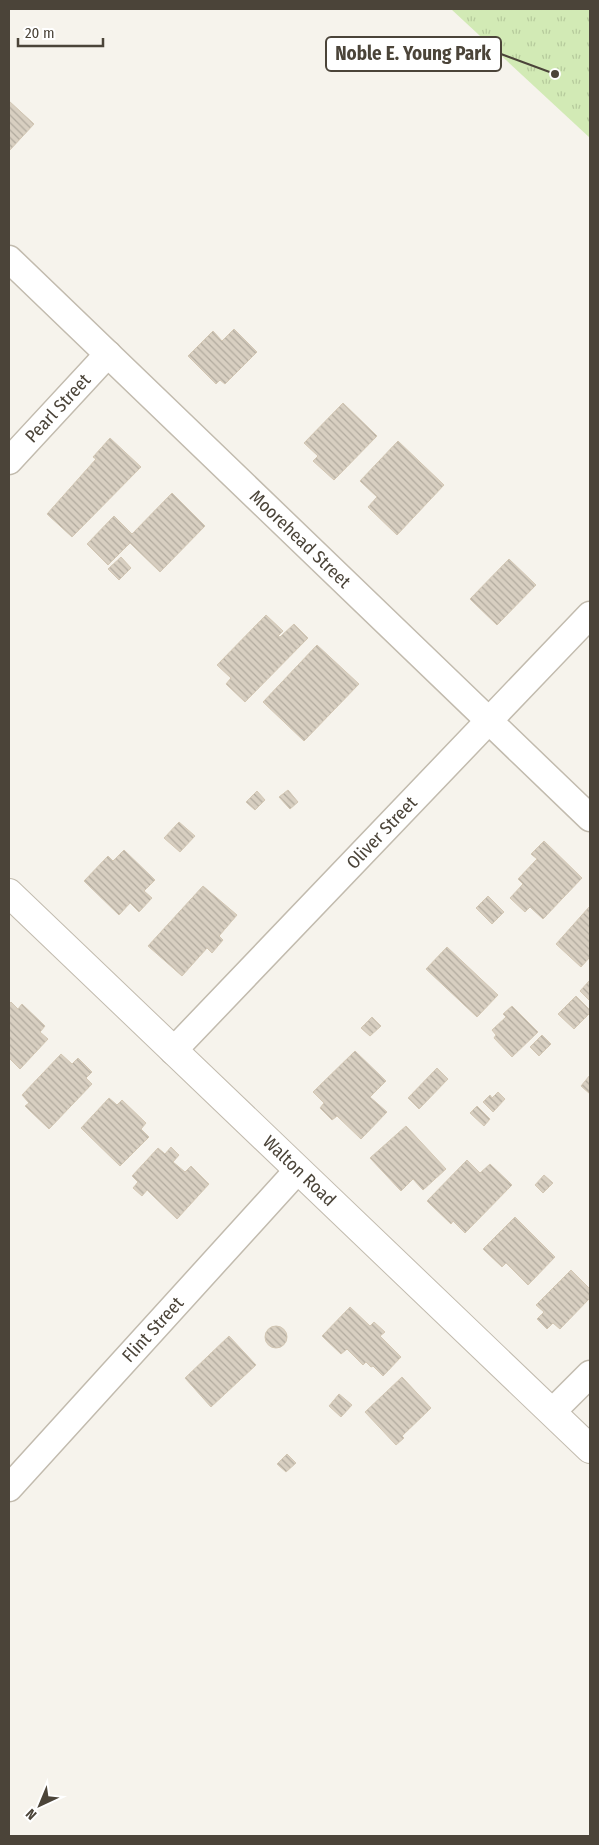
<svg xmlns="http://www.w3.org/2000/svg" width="599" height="1845" font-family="'Fira Sans Condensed',sans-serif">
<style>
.grass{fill:url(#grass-tufts)}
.building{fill:url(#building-back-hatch);stroke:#d3c7b4}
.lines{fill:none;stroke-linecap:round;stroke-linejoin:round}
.minor-casing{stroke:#c2bbae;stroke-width:29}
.tertiary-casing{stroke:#c2bbae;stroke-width:30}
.minor{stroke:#fff;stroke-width:26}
.tertiary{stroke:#fff;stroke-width:28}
.labels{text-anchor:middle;stroke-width:5;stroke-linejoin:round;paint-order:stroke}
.street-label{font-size:18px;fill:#4b4439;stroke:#fff}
.leader{fill:none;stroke:#4b4439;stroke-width:2}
.callout-dot{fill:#4b4439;stroke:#fff;stroke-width:2}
.callout{fill:#fff;stroke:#4b4439;stroke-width:2}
.callout-label{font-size:19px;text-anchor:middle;font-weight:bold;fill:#4b4439}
</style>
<defs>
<pattern id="grass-tufts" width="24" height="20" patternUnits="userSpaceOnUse" patternTransform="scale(1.25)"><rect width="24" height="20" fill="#d2eab5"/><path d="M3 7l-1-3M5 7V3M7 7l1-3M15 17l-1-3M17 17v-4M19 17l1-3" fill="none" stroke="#b6ca9c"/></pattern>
<pattern id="building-back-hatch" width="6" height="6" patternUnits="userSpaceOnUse" patternTransform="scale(1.25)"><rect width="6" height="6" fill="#d8cfc1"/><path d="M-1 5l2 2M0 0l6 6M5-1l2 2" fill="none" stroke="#b1aa9e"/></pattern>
</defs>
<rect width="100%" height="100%" fill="#f6f3ec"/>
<path class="grass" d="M451 9H590V138Z"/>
<g class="building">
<path d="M9 101 34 124 9 151Z"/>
<path d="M234 329 257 352 225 384 220 380 216 384 188 356 213 331 222 341Z"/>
<path d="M343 403 377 436 334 480 313 461 318 456 304 443Z"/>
<path d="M110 438 141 467 72 537 47 514 96 459 93 457Z"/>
<path d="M398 441 444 485 397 535 368 507 377 497 360 481Z"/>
<path d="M172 493 205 526 160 572 130 543 108 565 87 544 114 516 132 534Z"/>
<path d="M121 557 131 568 119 580 108 569Z"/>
<path d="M509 559 536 585 497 625 470 599Z"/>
<path d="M266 615 283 631 278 636 280 637 294 624 308 638 245 702 226 684 231 678 217 665Z"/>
<path d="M317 645 359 684 304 741 263 702Z"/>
<path d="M288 790 298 802 290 809 279 797Z"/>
<path d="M257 791 265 800 255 810 246 802Z"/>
<path d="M179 822 195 836 180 852 164 838Z"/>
<path d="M544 841 582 878 543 919 530 907 525 912 510 898 523 884 518 879 537 859 531 854Z"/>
<path d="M124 850 155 880 144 891 152 898 139 912 130 903 119 915 84 881 108 856 113 861Z"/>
<path d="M203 886 237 915 219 936 223 940 212 953 207 948 182 976 148 946Z"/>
<path d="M488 896 504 912 492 924 476 908Z"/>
<path d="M590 906V957L581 967 556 944Z"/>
<path d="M447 947 498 995 477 1017 426 969Z"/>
<path d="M590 980V1001L580 991Z"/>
<path d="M576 996 590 1010V1013L574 1029 558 1014Z"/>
<path d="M11 1002 18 1009 22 1004 45 1026 40 1032 48 1039 20 1069 9 1058V1004Z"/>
<path d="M512 1006 538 1032 512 1057 494 1038 496 1035 492 1030 506 1017 503 1014Z"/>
<path d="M372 1017 381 1026 370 1036 361 1028Z"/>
<path d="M542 1035 551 1044 539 1056 530 1047Z"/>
<path d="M355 1051 386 1081 370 1097 387 1112 361 1139 337 1116 332 1120 320 1108 324 1103 313 1092Z"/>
<path d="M61 1054 72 1064 78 1058 92 1072 86 1078 92 1084 49 1129 25 1106 29 1103 22 1095Z"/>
<path d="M437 1068 448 1079 419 1109 408 1098Z"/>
<path d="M590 1075V1094L581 1086Z"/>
<path d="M498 1092 505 1099 493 1112 483 1102 490 1095 492 1098Z"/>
<path d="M109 1098 117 1105 122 1100 146 1123 141 1129 149 1137 120 1166 81 1128Z"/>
<path d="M477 1106 490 1119 484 1126 470 1113Z"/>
<path d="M406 1126 446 1169 423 1190 413 1179 401 1191 370 1158Z"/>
<path d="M171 1147 179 1155 173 1162 185 1172 191 1166 209 1184 177 1219 147 1190 142 1196 133 1188 138 1182 132 1176 158 1148 165 1154Z"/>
<path d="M467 1160 480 1173 490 1164 512 1185 465 1233 453 1221 451 1224 427 1201Z"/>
<path d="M544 1175 553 1183 543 1193 535 1185Z"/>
<path d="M515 1217 555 1257 528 1285 506 1263 502 1267 483 1249Z"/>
<path d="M571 1270 590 1289V1298L560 1329 553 1323 547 1329 537 1319 544 1312 536 1305Z"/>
<path d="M350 1307 370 1326 374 1322 385 1332 380 1336 401 1357 383 1376 373 1366 371 1367 366 1362 363 1365 347 1349 341 1354 322 1336Z"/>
<circle cx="276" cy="1337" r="11"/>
<path d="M229 1336 256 1365 211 1407 185 1378Z"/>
<path d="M402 1377 431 1408 402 1436 404 1438 396 1445 365 1412Z"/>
<path d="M339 1394 352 1405 341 1417 329 1406Z"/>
<path d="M287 1454 296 1463 286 1472 277 1464Z"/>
</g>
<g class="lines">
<g class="minor-casing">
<g id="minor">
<path id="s1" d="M9 259 590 818"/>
<path id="s2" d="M9 461 108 354"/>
<path id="s3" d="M173 1051 590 615"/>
<path d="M552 1412 590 1374"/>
<path id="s4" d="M9 1488 297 1171"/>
</g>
</g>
<g class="tertiary-casing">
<g id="tertiary">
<path id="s5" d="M9 893 590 1449"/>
</g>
</g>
<use href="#minor" class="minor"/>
<use href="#tertiary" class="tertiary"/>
</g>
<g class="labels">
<g class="street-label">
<text dy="6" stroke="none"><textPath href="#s2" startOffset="72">Pearl Street</textPath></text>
<text dy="6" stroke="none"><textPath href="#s1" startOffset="404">Moorehead Street</textPath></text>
<text dy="6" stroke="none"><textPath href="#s3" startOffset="302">Oliver Street</textPath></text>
<text dy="6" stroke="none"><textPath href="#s5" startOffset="402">Walton Road</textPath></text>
<text dy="6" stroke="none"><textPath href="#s4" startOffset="214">Flint Street</textPath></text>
</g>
</g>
<path class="leader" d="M555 74L501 54"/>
<circle class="callout-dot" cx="555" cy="74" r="5"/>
<rect class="callout" x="326" y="37" width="175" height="34" rx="5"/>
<g class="callout-label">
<text x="413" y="60">Noble E. Young Park</text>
</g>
<rect width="599" height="1845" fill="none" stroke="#4b4439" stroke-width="20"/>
<g transform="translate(40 1805) rotate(224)" stroke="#ffffff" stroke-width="4" paint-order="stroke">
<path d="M0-4L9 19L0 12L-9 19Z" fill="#4b4439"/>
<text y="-8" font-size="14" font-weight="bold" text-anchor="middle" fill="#4b4439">N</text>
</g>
<path d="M18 38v8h85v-8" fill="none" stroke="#4b4439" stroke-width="2.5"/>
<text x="25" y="38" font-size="15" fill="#4b4439" stroke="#ffffff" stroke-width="4" paint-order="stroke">20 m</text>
</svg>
